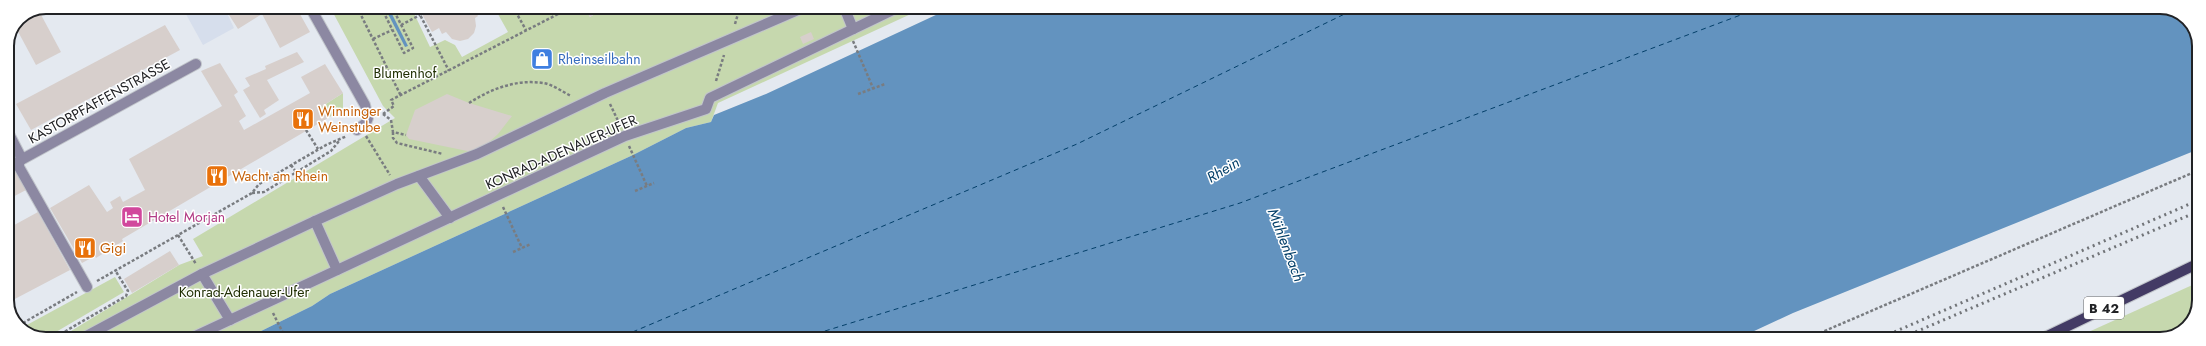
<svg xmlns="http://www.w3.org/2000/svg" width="2206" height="346" font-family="Jost,sans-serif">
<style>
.built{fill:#d6deec}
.green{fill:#c6d8ae}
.water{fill:#6393bf}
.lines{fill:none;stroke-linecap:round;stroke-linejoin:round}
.ferry{stroke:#033f69;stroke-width:1;stroke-dasharray:5 4;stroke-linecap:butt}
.building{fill:#d7cfcc}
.minor-casing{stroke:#c1c5cb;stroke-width:12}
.major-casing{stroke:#c1c5cb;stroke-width:12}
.path{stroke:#797c80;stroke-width:2.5;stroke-dasharray:3 2;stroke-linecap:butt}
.minor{stroke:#8c88a2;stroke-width:10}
.major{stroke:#433b65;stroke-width:10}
.rail{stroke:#717478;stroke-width:3;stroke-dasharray:2 4;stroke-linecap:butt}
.labels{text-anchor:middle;stroke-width:3;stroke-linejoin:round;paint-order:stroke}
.shield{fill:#fff;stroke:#646466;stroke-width:1}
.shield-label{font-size:13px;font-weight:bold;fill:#212225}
.shop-label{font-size:14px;fill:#366cbe;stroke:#fff;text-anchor:start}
.park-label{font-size:14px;fill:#202f03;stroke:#fff}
.street-label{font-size:14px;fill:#212225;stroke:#fff}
.food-label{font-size:14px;fill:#c56008;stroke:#fff;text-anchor:start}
.hotel-label{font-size:14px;fill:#b23c85;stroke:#fff;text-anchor:start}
.water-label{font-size:15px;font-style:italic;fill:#033f69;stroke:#fff}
.rim{fill:none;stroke:#212225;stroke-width:2}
</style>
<rect width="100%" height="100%" fill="#e4e9f0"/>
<path class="built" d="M182 7H224L234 28 203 45Z"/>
<g class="green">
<path d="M330 7H411L430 47 445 40 455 45 462 57 508 32 494 7H584L590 17 606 7H926L718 103 711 122 686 128 633 155 330 294 312 306 245 339H58L179 265 203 256 193 239 395 118 383 106Z"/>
<path d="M343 93V109L328 118 321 107Z"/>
<path d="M115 277 124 292 44 339 29 333 25 326Z"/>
<path d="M2199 282V305L2186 330 2160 339H2073Z"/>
</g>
<g class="water">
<path d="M953 7H2165L2188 19 2199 41V149L1793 313 1737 339H245L312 306 330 294 633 155 686 128 711 122 714 115 766 94Z"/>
<path d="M389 8 408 46 405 47 386 10Z"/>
</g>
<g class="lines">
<g class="ferry">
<path d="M616 339 1077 144 1359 7"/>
<path d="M799 339 1240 203 1762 7"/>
</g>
</g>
<g class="building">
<path d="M224 7H271L272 9 276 7H296L310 32 280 48 262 14 238 29Z"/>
<path d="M418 7H480L475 10 478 16 475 18 476 26 474 33 468 39 460 41 452 39 446 32 442 34 439 28 432 32Z"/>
<path d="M584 7H606L590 17Z"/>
<path d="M39 11 61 52 36 65 15 26 17 23Z"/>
<path d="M165 25 180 50 31 130 16 104Z"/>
<path d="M811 32 814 39 803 44 800 37Z"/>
<path d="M297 52 304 62 267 80 279 100 264 110 266 114 260 118 243 90 250 86 245 78 266 69 265 66Z"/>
<path d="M220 63 238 92 234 95 246 116 239 121 244 130 310 93 301 77 325 64 343 93 321 107 328 118 122 239 123 241 96 258 95 256 82 263 50 208 89 185 107 212 113 208 110 202 120 196 123 202 145 190 129 159 222 106 201 71Z"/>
<path d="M447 94 469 103 512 116 498 134 477 153 409 139 406 135 415 110Z"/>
<path d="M7 156 26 190 7 200Z"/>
<path d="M38 212 70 270 11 301 29 333 18 327 7 305V229Z"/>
<path d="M170 251 179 265 132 293 124 279Z"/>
</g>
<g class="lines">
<g class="minor-casing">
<g id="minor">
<path d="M310 7 365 105 368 118 366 123 357 130"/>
<path d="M844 7 853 29"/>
<path d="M7 130 22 159"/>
<path d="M419 176 450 218"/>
<path d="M315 221 337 270"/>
<path d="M202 274 230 320"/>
<path d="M87 287 19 167V161L196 64"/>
<path d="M81 339 202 274 315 221 397 184 477 154 605 93 805 7"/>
<path d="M189 339 625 136 706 109 710 98 899 7"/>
</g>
</g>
<g class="major-casing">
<path id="major" d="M2041 339 2199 263"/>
</g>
<g class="path">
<path d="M357 7 401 96"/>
<path d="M381 7 404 53 413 48 392 7"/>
<path d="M416 7 449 71"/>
<path d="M513 7 526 30"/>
<path d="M166 11 167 7"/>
<path d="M735 24 740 7"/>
<path d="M401 25 420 15"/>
<path d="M373 39 392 30"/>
<path d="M853 41 873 88"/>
<path d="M716 81 724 55"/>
<path d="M858 94 885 84"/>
<path d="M469 103C491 89 516 79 543 83 552 84 563 92 571 96"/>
<path d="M610 104 620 125"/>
<path d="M383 114 394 106 391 100 562 12 560 7"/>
<path d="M383 114 391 120 393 132 406 135"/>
<path d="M306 130 318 149"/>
<path d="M393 132V138L397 143 443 154"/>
<path d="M366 136 390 175"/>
<path d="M629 146 647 186"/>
<path d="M291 165 296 172"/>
<path d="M635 191 654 183"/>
<path d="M252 193 264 192 331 151 339 141"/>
<path d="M503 207 522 248"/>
<path d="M178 235 196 264"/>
<path d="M513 252 531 244"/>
<path d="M97 281 252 193 259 184 326 145 347 136"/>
<path d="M273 313 286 339"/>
<path d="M23 323 77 292"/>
<path d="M52 339 126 296 128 291 115 270"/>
<path d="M1806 339 2199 170"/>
</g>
<use href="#minor" class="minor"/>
<use href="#major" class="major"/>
<g class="rail">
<path d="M1878 339 2199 200"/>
<path d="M1899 339 2199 211"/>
</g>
</g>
<defs>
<g id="shop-square" transform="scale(1.15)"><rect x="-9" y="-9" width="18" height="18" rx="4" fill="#3f7fe0" stroke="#fff"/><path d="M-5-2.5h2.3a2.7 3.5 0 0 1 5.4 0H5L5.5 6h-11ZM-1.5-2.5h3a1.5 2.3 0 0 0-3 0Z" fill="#fff"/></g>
<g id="restaurant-square" transform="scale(1.15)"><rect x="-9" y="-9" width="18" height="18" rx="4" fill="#e8710a" stroke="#fff"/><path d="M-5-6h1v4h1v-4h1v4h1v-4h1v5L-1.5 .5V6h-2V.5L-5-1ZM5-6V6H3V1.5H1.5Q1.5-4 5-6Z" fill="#fff"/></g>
<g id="hotel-square" transform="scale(1.15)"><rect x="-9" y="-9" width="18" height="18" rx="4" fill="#d1479c" stroke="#fff"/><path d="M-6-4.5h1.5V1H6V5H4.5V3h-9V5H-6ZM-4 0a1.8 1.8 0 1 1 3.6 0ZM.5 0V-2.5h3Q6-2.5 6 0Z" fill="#fff"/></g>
</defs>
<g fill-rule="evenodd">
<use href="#shop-square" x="542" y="59"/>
<use href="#restaurant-square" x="303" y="119"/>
<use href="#restaurant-square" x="217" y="176"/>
<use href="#hotel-square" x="132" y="217"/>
<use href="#restaurant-square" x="85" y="248"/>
</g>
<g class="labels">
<rect class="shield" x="2084" y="297" width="40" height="22" rx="3"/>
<g class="shield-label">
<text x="2104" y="313">B 42</text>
</g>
<g class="shop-label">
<text x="558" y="64">Rheinseilbahn</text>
</g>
<g class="park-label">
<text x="405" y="78">Blumenhof</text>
<text x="244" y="297">Konrad-Adenauer-Ufer</text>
</g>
<g class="street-label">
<text transform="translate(99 101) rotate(-29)" y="5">KASTORPFAFFENSTRASSE</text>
<text transform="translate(561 152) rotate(-24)" y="5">KONRAD-ADENAUER-UFER</text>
</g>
<g class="food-label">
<text x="318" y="116">Winninger<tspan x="318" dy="16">Weinstube</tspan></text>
<text x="232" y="181">Wacht am Rhein</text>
<text x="100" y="253">Gigi</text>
</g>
<g class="hotel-label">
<text x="148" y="222">Hotel Morjan</text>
</g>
<g class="water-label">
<text transform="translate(1223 170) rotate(-31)" y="5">Rhein</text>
<text transform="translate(1286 245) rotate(69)" y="5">Mühlenbach</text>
</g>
</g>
<path d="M0 0H2206V346H0ZM46 14H2160A32 32 0 0 1 2192 46V300A32 32 0 0 1 2160 332H46A32 32 0 0 1 14 300V46A32 32 0 0 1 46 14Z" fill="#fff" fill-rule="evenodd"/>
<path class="rim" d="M46 14H2160A32 32 0 0 1 2192 46V300A32 32 0 0 1 2160 332H46A32 32 0 0 1 14 300V46A32 32 0 0 1 46 14Z"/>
</svg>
